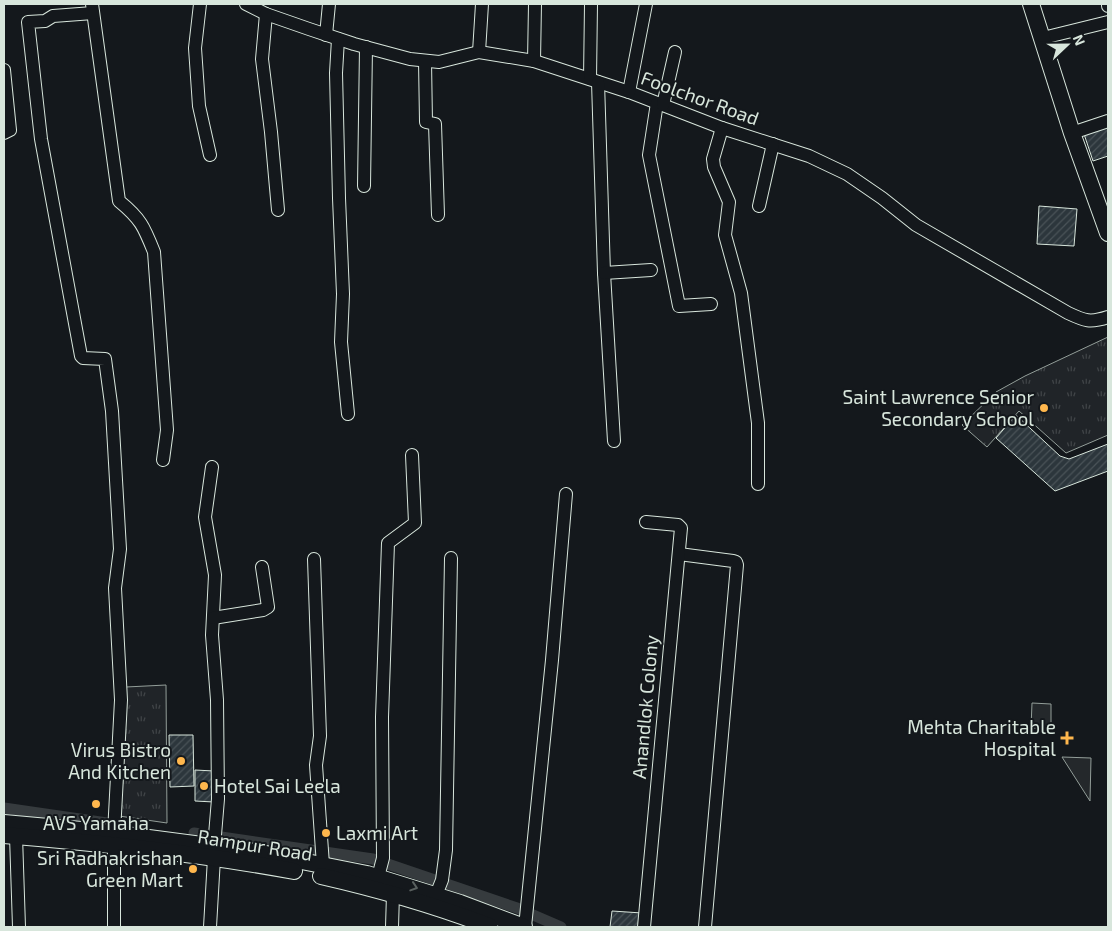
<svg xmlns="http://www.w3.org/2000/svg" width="1112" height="931" font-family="'Exo 2',sans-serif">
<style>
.grass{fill:url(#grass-tufts);stroke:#939e99}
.parking{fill:#24282b;stroke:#939e99}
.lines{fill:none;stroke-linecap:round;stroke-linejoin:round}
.canal{stroke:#363b3e;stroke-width:11}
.building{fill:url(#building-hatch);stroke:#d8e6dc}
.minor-casing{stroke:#d8e6dc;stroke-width:14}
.major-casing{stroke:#d8e6dc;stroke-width:18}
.minor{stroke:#14181c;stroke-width:12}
.major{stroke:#14181c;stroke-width:16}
.oneway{stroke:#59605f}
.poi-dot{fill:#ffb74d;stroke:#14181c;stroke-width:2}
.labels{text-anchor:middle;stroke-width:4;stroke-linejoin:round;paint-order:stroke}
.street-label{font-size:19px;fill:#d8e6dc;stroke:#14181c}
.poi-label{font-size:19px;fill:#d8e6dc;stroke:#14181c;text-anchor:end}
</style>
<defs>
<pattern id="grass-tufts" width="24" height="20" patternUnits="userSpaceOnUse" patternTransform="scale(1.25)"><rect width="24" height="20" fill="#202428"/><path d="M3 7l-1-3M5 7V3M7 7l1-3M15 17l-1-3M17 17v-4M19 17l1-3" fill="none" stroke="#404447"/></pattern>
<pattern id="building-hatch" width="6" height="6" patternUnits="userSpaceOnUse" patternTransform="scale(1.25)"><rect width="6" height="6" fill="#2c363c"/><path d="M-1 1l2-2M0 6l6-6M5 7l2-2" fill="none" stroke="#4a5358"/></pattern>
</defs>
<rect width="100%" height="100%" fill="#14181c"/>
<g class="grass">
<path d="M1108 337V435L1066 453 1019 411 987 447 962 425 996 392 1025 376Z"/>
<path d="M166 685 167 823 119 816 126 687Z"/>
</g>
<g class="parking">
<path d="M1032 703 1051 704V729L1031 728Z"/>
<path d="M1062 757 1091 758 1090 801Z"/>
</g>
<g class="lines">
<g class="canal">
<path d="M4 808 107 823"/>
<path d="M194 833 373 859 517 908 561 927"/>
</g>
</g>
<g class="building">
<path d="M1108 126V156L1093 161 1084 134Z"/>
<path d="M1039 206 1077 209 1074 246 1037 244Z"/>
<path d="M1016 415 1060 456 1069 459 1108 444V471L1055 491 996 438Z"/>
<path d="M169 735H193L194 786 170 787Z"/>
<path d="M195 770 214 771V802L195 801Z"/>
<path d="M612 911 642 913 641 927H610Z"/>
</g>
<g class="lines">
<g class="minor-casing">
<g id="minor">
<path d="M92 4 119 201C141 219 144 227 154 252L167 430 163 460"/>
<path d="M200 4 195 48 199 106 210 155"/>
<path d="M246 4 266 14 309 29 354 44 410 59 439 62 479 52 534 61 629 92 722 128 809 156 847 174 882 198 916 225 1068 313C1085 321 1090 323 1108 317"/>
<path d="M1108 4V6"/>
<path d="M93 13 53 16 45 21 28 22 41 139 81 356 83 358 105 359 112 411 120 549 115 588 121 700 114 833"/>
<path d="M266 14 262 59 271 132 278 210"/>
<path d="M326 35 329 4"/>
<path d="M1043 38 1108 22"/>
<path d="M338 39 336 73 339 198 343 294 341 342 348 414"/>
<path d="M479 52 482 4"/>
<path d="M425 61 426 122 435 124 438 215"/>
<path d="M534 61 535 4"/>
<path d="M4 70 10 130 4 133"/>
<path d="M590 79 591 4"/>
<path d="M598 82 604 273 614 441"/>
<path d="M629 92 646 4"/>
<path d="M657 103 649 155 679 306 711 304"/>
<path d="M663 105 675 52"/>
<path d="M722 128 713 159 714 167 729 202 725 235 741 293 758 423V484"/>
<path d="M1072 133 1108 121"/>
<path d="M364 186 366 47"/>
<path d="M759 206 773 144"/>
<path d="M604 273 651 270"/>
<path d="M212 467 205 517 215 575 212 635 217 700 218 799 214 847"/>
<path d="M679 554 733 561 736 562 737 565 705 927"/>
<path d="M314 559 320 736 316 765 323 865"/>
<path d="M213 618 263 610 268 607 262 567"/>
<path d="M16 836 19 927"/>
<path d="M378 877 383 858 382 717 388 543 415 523 412 455"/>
<path d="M436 895 442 880 446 850 451 558"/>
<path d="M114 927V845"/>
<path d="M210 927 214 858"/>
<path d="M392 927 393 894"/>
<path d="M525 927 552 660 566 494"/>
<path d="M644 927 681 528 678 525 646 522"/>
</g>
</g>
<g class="major-casing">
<g id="major">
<path d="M1031 4 1072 133 1108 233"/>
<path d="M4 823 103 832 256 852 367 874 460 903 524 927"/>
<path d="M4 835C101 843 198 853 294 871"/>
<path d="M321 876C378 889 434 905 489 926"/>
</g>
</g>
<use href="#minor" class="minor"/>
<use href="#major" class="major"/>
</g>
<defs><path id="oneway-chevron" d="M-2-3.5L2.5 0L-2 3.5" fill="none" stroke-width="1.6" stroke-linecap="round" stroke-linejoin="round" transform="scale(1.25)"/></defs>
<use class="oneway" href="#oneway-chevron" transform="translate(414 887) rotate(18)"/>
<g class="poi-dot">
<circle cx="1044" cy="408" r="5"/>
<path d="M1064.5 730.5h5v5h5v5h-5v5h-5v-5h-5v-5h5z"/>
<circle cx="181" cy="761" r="5"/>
<circle cx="204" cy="786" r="5"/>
<circle cx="96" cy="804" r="5"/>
<circle cx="326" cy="833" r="5"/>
<circle cx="193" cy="869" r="5"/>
</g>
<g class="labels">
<g class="street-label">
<text transform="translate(700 98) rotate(20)" y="7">Foolchor Road</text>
<text transform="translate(645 707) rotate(-85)" y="7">Anandlok Colony</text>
<text transform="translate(255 845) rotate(9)" y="7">Rampur Road</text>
</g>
<g class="poi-label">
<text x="1034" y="404">Saint Lawrence Senior<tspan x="1034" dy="22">Secondary School</tspan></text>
<text x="1056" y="734">Mehta Charitable<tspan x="1056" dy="22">Hospital</tspan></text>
<text x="171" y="757">Virus Bistro<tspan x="171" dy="22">And Kitchen</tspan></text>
<text x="214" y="793" text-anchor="start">Hotel Sai Leela</text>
<text x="96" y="830" text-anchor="middle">AVS Yamaha</text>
<text x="336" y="840" text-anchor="start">Laxmi Art</text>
<text x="183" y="865">Sri Radhakrishan<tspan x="183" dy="22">Green Mart</tspan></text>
</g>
</g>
<rect width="1112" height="931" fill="none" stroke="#d8e6dc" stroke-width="10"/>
<g transform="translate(1067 45) rotate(68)" stroke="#14181c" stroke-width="4" paint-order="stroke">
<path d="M0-4L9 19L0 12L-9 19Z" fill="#d8e6dc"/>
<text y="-8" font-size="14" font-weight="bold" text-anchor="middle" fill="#d8e6dc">N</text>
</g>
</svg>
